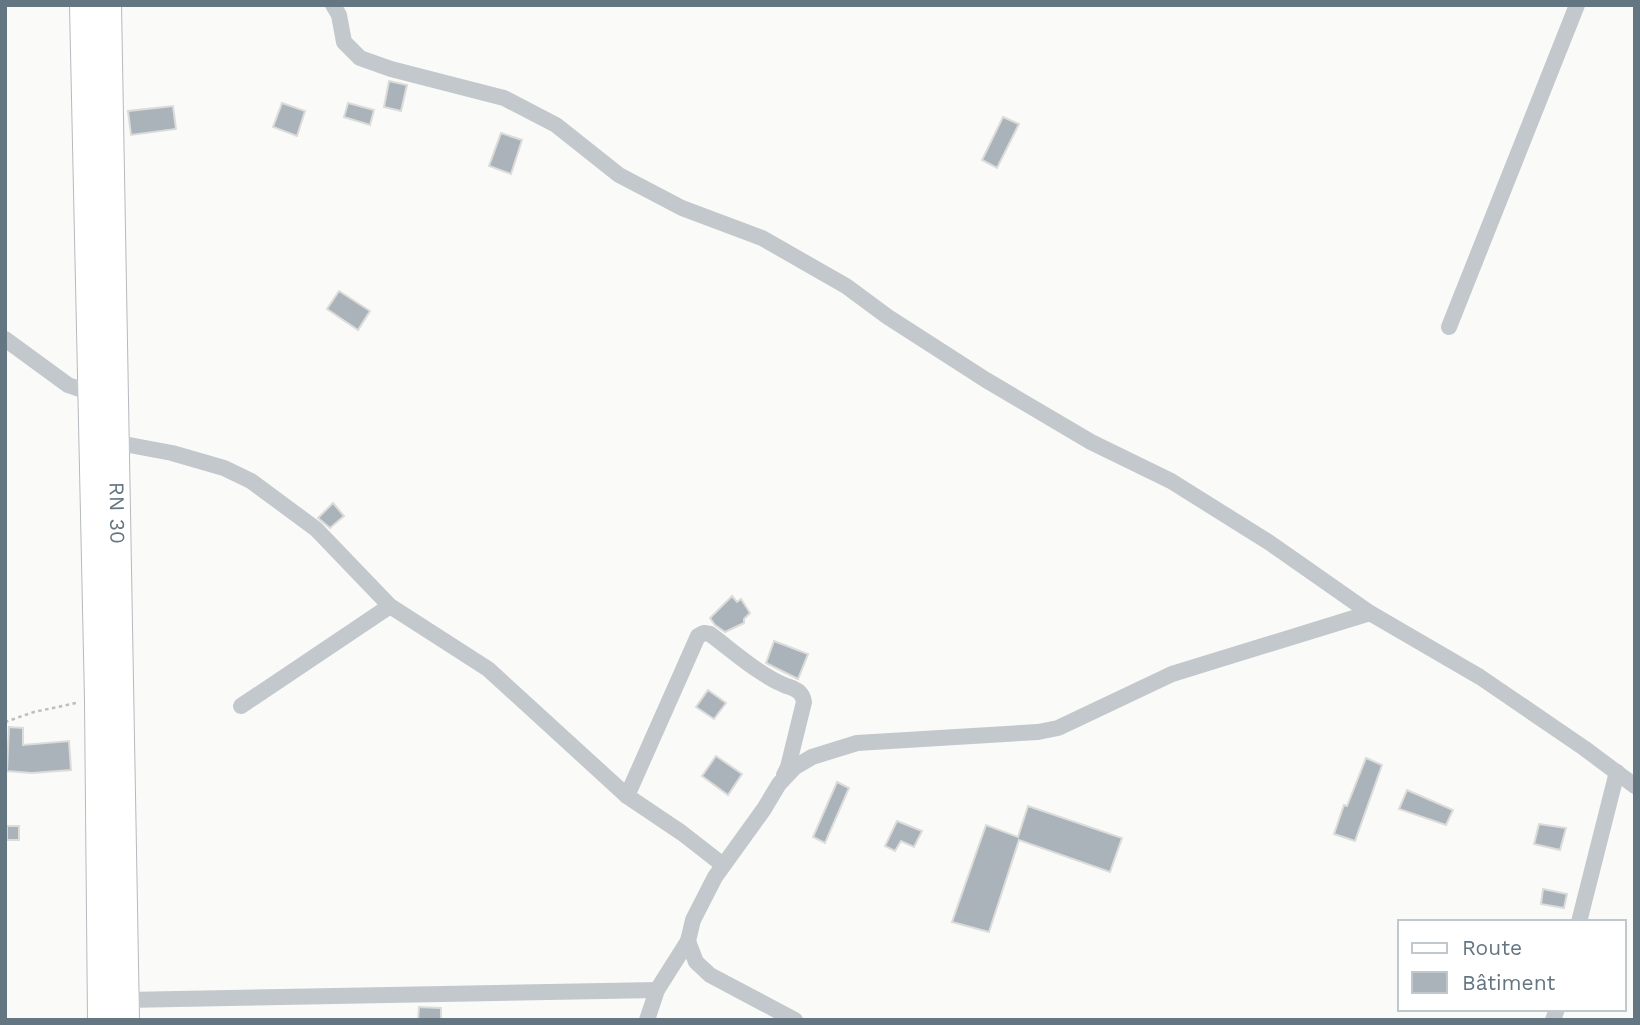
<svg xmlns="http://www.w3.org/2000/svg" width="1640" height="1025" font-family="'Work Sans',sans-serif">
<style>
.building{fill:#aab3b9;stroke:#dcdcda;stroke-width:2}
.lines{fill:none;stroke-linecap:round;stroke-linejoin:round}
.primary-casing{stroke:#b5babe;stroke-width:28}
.path{stroke:#bbbfc2;stroke-width:2.5;stroke-dasharray:3.5 3.5;stroke-linecap:butt}
.street{stroke:#c3c8cc;stroke-width:16}
.primary{stroke:#fff;stroke-width:26}
.labels{text-anchor:middle;stroke-width:7;stroke-linejoin:round;paint-order:stroke}
.street-label{font-size:21px;fill:#657683;stroke:#fff}
</style>
<rect width="100%" height="100%" fill="#fafaf8"/>
<g class="building">
<path d="M389 81 407 85 401 111 384 107Z"/>
<path d="M282 103 305 111 297 136 273 127Z"/>
<path d="M348 103 374 110 370 125 344 117Z"/>
<path d="M173 106 176 129 131 135 128 111Z"/>
<path d="M1003 117 1019 124 997 168 982 160Z"/>
<path d="M501 133 522 140 511 174 489 166Z"/>
<path d="M339 291 370 311 358 330 327 309Z"/>
<path d="M333 503 344 516 330 528 318 518Z"/>
<path d="M732 596 737 602 741 599 750 613 744 619V623L725 632 715 625 710 618Z"/>
<path d="M774 641 808 654 798 679 766 663Z"/>
<path d="M708 690 726 703 714 719 696 707Z"/>
<path d="M9 727 23 728V745L69 741 71 770 32 773 7 771Z"/>
<path d="M716 756 742 774 728 795 702 776Z"/>
<path d="M1366 758 1382 765 1355 841 1334 834 1344 805 1347 806Z"/>
<path d="M837 782 849 788 825 843 813 837Z"/>
<path d="M1407 790 1453 810 1446 825 1399 809Z"/>
<path d="M1028 806 1122 838 1110 872 1019 840 989 932 952 922 986 825 1018 837Z"/>
<path d="M897 821 922 831 914 847 901 841 895 851 885 846Z"/>
<path d="M1539 824 1566 828 1560 850 1534 844Z"/>
<rect x="7" y="826" width="12" height="14"/>
<path d="M1543 889 1567 894 1564 908 1541 904Z"/>
<path d="M419 1007 441 1008V1020H418Z"/>
</g>
<g class="lines">
<g class="primary-casing">
<g id="primary">
<path d="M83 5 98 700 101 1020"/>
<path id="s1" d="M108 5 126 1020"/>
</g>
</g>
<path class="path" d="M5 722 34 712 76 703"/>
<g class="street">
<path d="M333 5 339 15 344 42 360 58 391 69 504 98 556 125 619 175 682 208 762 238 846 286 888 317 986 380 1091 442 1171 481 1270 543 1370 613 1480 677 1584 748 1635 786"/>
<path d="M1449 327 1577 5"/>
<path d="M5 339 68 385 91 393"/>
<path d="M108 441 172 453 224 468 251 481 316 529 390 606 488 669 627 796 682 833 723 865"/>
<path d="M241 706 390 606"/>
<path d="M627 796 698 636 704 633 710 634C734 652 757 673 784 685 794 689 802 690 804 702L788 767 784 775"/>
<path d="M1579 922 1617 772"/>
<path d="M688 941 696 962 710 975 795 1020"/>
<path d="M125 1000 657 990"/>
<path d="M647 1020 657 990 688 941 693 920 715 877 764 809 779 784 795 767 812 757 857 743 1038 732 1058 728 1172 674 1370 613"/>
<path d="M1553 1020 1557 1009"/>
</g>
<use href="#primary" class="primary"/>
</g>
<g class="labels">
<g class="street-label">
<text dy="7" stroke="none"><textPath href="#s1" startOffset="508">RN 30</textPath></text>
</g>
</g>
<rect width="1640" height="1025" fill="none" stroke="#657683" stroke-width="14"/>
<rect x="1398" y="920" width="228" height="91" fill="#ffffff" stroke="#c1c8cd" stroke-width="2"/>
<rect x="1412" y="943" width="35" height="10" fill="#ffffff" stroke="#c1c8cd" stroke-width="2"/>
<text x="1462" y="955" font-size="21" fill="#657683">Route</text>
<rect x="1412" y="972" width="35" height="21" fill="#aab3b9" stroke="#c1c8cd" stroke-width="2"/>
<text x="1462" y="990" font-size="21" fill="#657683">Bâtiment</text>
</svg>
